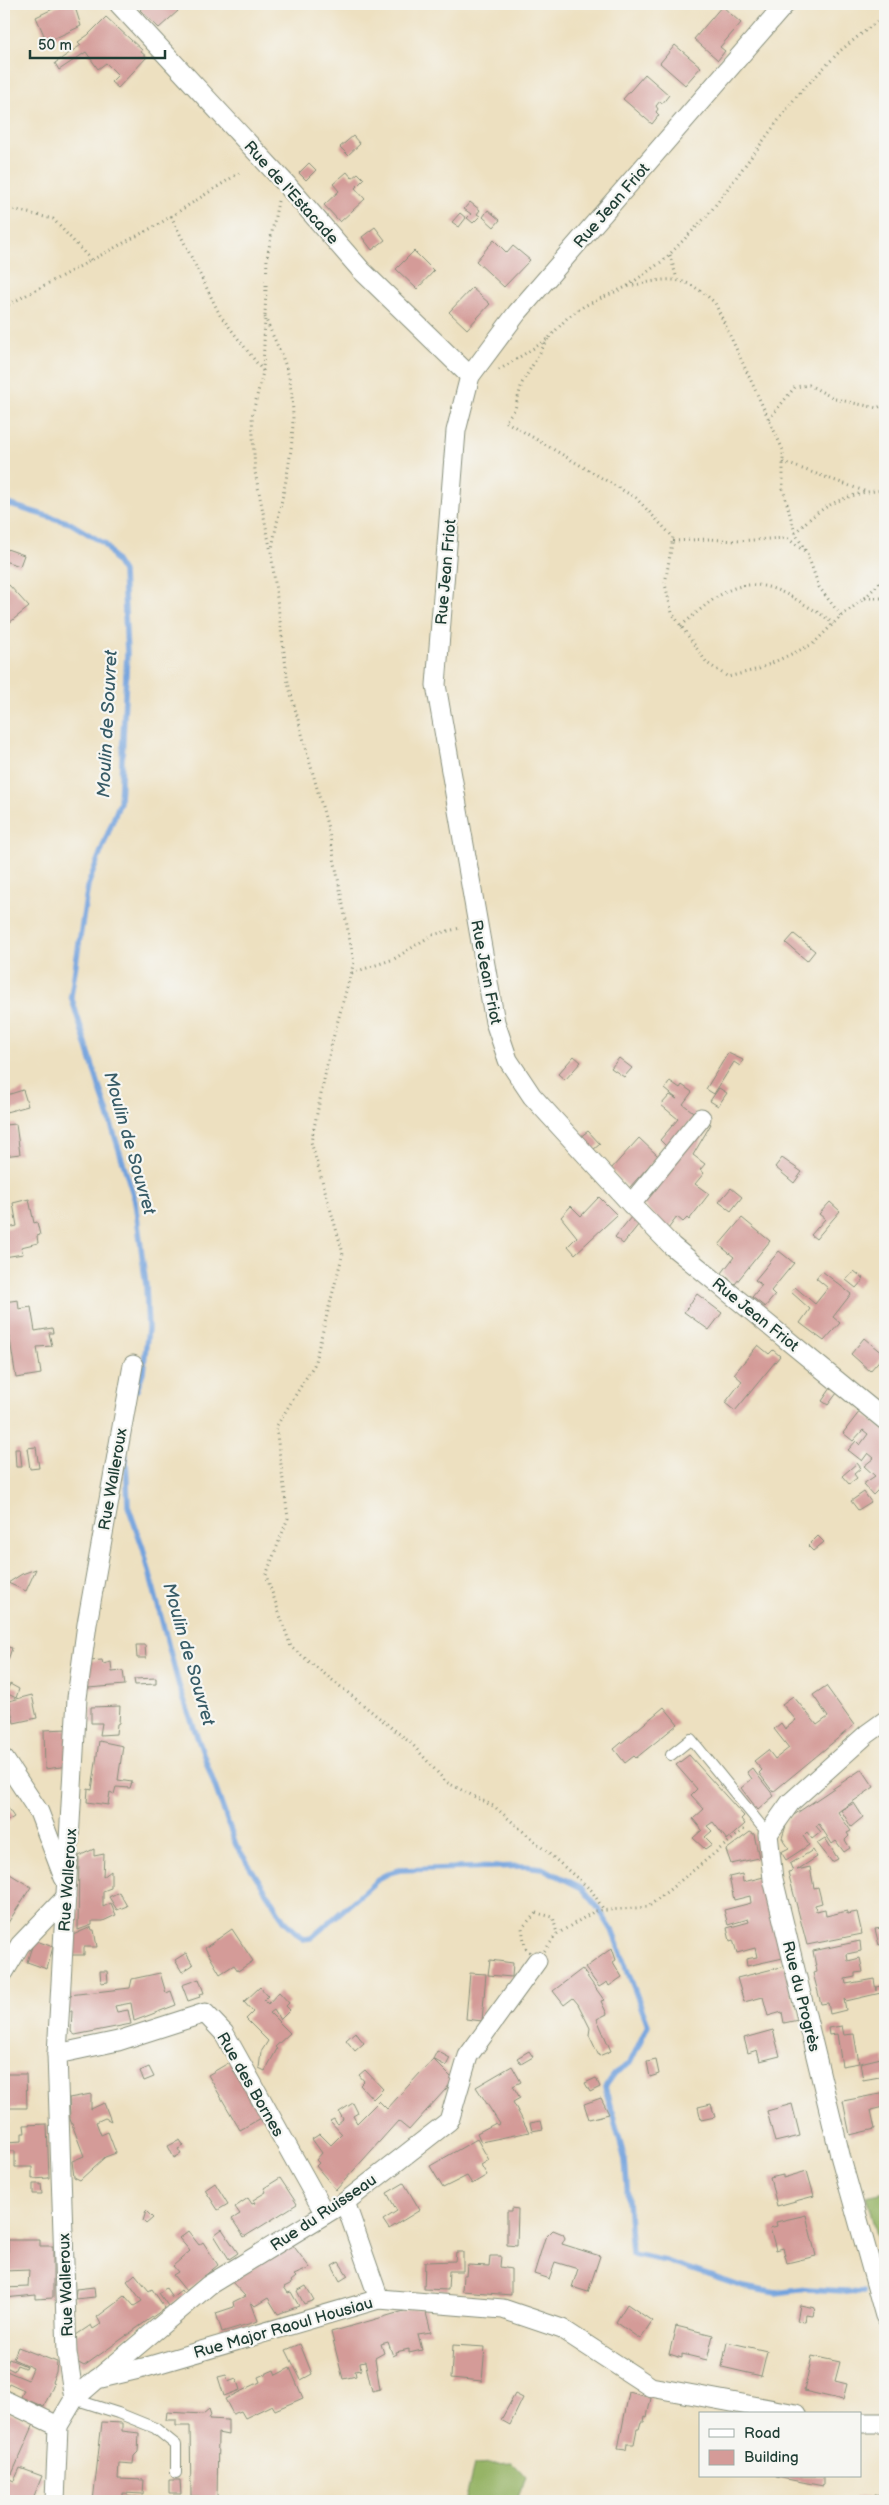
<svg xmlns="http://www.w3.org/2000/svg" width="889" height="2505" font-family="'Balsamiq Sans',sans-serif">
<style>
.forest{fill:#96b466;stroke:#5a784d}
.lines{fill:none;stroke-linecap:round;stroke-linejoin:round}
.stream{stroke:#73a3dd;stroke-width:5.5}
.building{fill:#d49b98}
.lane-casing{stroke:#868e7a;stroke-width:12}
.street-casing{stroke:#868e7a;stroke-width:21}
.path{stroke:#868e7a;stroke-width:3;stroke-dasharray:1 4;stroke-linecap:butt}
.lane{stroke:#fff;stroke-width:10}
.street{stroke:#fff;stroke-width:19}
.labels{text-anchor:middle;stroke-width:4.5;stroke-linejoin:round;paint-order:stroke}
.street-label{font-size:16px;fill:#1f3d34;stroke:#f6f6f2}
.water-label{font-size:18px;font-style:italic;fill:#385c67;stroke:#f6f6f2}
</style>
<rect width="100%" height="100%" fill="#f6f6f2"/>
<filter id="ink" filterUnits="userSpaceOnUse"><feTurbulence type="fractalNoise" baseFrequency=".02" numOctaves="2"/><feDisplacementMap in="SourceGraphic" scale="10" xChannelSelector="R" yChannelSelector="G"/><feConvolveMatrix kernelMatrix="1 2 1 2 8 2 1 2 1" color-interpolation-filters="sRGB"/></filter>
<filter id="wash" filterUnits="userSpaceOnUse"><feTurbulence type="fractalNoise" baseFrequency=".0096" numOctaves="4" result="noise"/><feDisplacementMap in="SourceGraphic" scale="20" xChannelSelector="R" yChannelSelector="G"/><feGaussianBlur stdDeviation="1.12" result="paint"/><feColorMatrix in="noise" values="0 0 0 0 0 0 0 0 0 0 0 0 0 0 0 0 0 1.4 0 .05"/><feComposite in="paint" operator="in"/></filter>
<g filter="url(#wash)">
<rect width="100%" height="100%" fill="#ede0c0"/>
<g class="forest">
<path d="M885 2192V2268L866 2196Z"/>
<path d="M513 2463 526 2477 518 2501H465L474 2465Z"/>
</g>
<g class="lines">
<g class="stream">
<path d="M4 503 70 523 105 544 123 572 127 653 120 802 88 885 71 996 135 1201 146 1286 148 1329 143 1372 137 1390"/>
<path d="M126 1456 128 1506 143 1548 179 1686 236 1845 284 1920 303 1939 311 1938 380 1878 389 1873 400 1870 524 1866 542 1868 582 1888 594 1902 612 1930 648 2025 630 2063 615 2073 605 2087 625 2160 632 2254 666 2261 743 2287 776 2293 807 2289 863 2292"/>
</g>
</g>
<g id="blocks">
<g class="building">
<path d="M63 4H74L81 26 47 42 36 17Z"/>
<path d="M146 4H171L178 11 159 28 140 10Z"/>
<path d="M722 6 741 23 720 47 725 51 718 60 694 39Z"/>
<path d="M106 17 142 50 141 52 147 57 118 88 111 82 118 75 106 63 98 69 86 52 59 70 55 63 81 45 78 42 88 35Z"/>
<path d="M675 45 701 67 685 85 660 63Z"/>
<path d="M645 74 669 95 662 104 660 101 656 106 658 109 656 112 659 115 652 124 623 99Z"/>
<path d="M353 136 360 144 348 155 340 147Z"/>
<path d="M309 163 316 170 306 180 299 173Z"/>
<path d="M347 172 352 178 358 173 364 179 355 188 365 199 340 222 324 205 339 191 333 184Z"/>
<path d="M470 202 480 210 477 214 480 216 473 223 467 218 471 214 464 209Z"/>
<path d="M488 210 500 220 494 227 483 217Z"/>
<path d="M460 213 466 218 459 227 452 222Z"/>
<path d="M375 227 385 240 372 250 362 237Z"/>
<path d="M494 240 507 253 513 246 530 260 504 287 476 261Z"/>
<path d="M414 251 434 271 417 289 396 269Z"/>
<path d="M472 288 490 304 467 329 449 312Z"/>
<path d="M7 549 24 555 20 566 4 561Z"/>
<path d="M9 585 29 607 4 627V588Z"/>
<path d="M794 934 815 951 807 961 786 943Z"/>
<path d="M728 1053 743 1060 740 1066 734 1062 714 1094 706 1089Z"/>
<path d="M574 1056 581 1062 565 1080 558 1074Z"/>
<path d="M619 1058 632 1068 624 1077 611 1068Z"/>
<path d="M670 1081 680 1088 682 1085 692 1092 683 1104 697 1115 666 1146 660 1140 678 1119 661 1105 670 1095 677 1099 665 1089Z"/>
<path d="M719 1088 727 1093 718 1106 710 1101Z"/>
<path d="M23 1090 28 1106 6 1112 4 1096Z"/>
<path d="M705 1120 711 1124 693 1155 705 1164 700 1170 704 1173 695 1184 709 1194 689 1220 687 1218 683 1222 677 1217 668 1229 641 1202Z"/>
<path d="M16 1124 20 1154 4 1156V1125Z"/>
<path d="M588 1131 600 1144 593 1150 580 1137Z"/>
<path d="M639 1138 658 1156 629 1188 611 1169Z"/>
<path d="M782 1158 802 1172 794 1183 775 1167Z"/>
<path d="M731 1188 742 1197 731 1211 719 1202Z"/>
<path d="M599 1197 617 1215 575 1254 568 1246 577 1237 561 1217 571 1206 581 1216Z"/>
<path d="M29 1199 34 1223 37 1222 40 1235 37 1236 38 1243 21 1247 23 1254 4 1257V1229L17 1226 13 1203Z"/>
<path d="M830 1202 840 1211 816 1239 811 1235 825 1219 819 1214Z"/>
<path d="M631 1217 639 1224 623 1244 615 1237Z"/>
<path d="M742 1218 770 1241 735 1284 722 1273 734 1257 719 1245Z"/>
<path d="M779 1251 794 1263 771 1291 775 1295 765 1307 752 1297 762 1285 755 1280Z"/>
<path d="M822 1271 851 1294 833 1317 840 1323 824 1341 800 1323 810 1309 791 1292 795 1287 815 1304 828 1288 816 1278Z"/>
<path d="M854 1271 864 1279 856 1288 846 1280Z"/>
<path d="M697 1294 722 1313 709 1330 684 1312Z"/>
<path d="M18 1300 19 1309 31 1307 35 1331 52 1328 53 1333H49L52 1346 37 1347 41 1374 16 1378 4 1302Z"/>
<path d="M864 1338 884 1355 870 1371 851 1354Z"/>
<path d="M758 1345 769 1354 773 1350 780 1356 735 1411 725 1403 742 1381 734 1374Z"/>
<path d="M831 1388 837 1393 828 1405 822 1401Z"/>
<path d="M860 1411 885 1431V1483L873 1495 863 1484 875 1476 864 1466 874 1458 868 1453 862 1461 848 1450 856 1441 860 1445 868 1434 863 1430 853 1441 843 1433Z"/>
<path d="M36 1447 39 1468 30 1469 27 1448Z"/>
<path d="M15 1449H20L22 1467H16Z"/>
<path d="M857 1463 861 1468 854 1474 857 1478 849 1484 842 1476Z"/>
<path d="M864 1492 871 1502 858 1510 851 1501Z"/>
<path d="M818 1536 824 1542 813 1551 808 1546Z"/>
<path d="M36 1569 26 1591 8 1583 22 1574Z"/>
<path d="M136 1645H145L146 1658H137Z"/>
<path d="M4 1646 12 1648 8 1660 5 1659 4 1662Z"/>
<path d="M102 1660 103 1664 111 1662 112 1672 123 1671 125 1685 88 1688 89 1661Z"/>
<path d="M156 1678V1684L135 1685 134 1679Z"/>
<path d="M10 1684 19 1689 16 1698 6 1693Z"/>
<path d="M826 1686 854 1725 773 1792 759 1773 762 1770 754 1761 768 1750 775 1759 789 1748 774 1729 781 1723 785 1729 796 1720 782 1704 793 1696 817 1725 828 1717 813 1695Z"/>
<path d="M32 1695 37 1718 14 1723 9 1701Z"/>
<path d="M120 1706 119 1723 117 1724 116 1734 100 1735 102 1723H91V1707Z"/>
<path d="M664 1707 678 1724 636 1758 634 1756 625 1763 614 1749Z"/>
<path d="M68 1729 69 1766 45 1769 44 1730Z"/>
<path d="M99 1741 123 1746 118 1780 132 1782 130 1788 116 1787 114 1794 110 1792 108 1805 87 1802 88 1789 92 1790Z"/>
<path d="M689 1755 744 1816 741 1819 745 1824 727 1840 713 1822 707 1826 712 1831 705 1837 712 1844 705 1849 693 1838 702 1830 693 1819 704 1809 691 1795 697 1789 676 1765Z"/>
<path d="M752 1768 774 1796 758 1810 741 1788 752 1779 747 1772Z"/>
<path d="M862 1769 874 1787 838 1812 851 1831 847 1833 849 1836 845 1840 850 1848 844 1852 836 1841 832 1844 819 1824 816 1826 821 1832 812 1839 807 1832 803 1836 809 1845 786 1860 781 1852 789 1848 782 1838 788 1819Z"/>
<path d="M854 1803 863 1817 851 1827 841 1810Z"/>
<path d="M7 1807 14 1817 4 1823V1809Z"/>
<path d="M750 1832 754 1834 759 1858 731 1864 726 1850Z"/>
<path d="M825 1838 838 1859 832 1862 817 1843Z"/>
<path d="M94 1849V1856L104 1854 103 1877 111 1871V1888L103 1891V1907L111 1903 116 1915 103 1921H92V1925L78 1930 79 1856Z"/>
<path d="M813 1850 817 1857 797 1870 810 1867 814 1888 818 1887 822 1903 815 1905 816 1911 825 1909 826 1916 847 1911V1914L857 1912 862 1934 807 1945 788 1872 793 1871 790 1864Z"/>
<path d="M5 1871 31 1887 4 1929V1873Z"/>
<path d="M742 1874 743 1882 764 1877 783 1958 747 1966 746 1959 757 1957 755 1948 737 1953 733 1940 730 1941 727 1928 749 1922 748 1919 728 1925 724 1910 751 1903 750 1896 734 1900 729 1877Z"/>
<path d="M119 1892 127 1906 117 1910 109 1897Z"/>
<path d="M91 1927 92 1930H94L97 1947H84V1955H72L73 1935Z"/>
<path d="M882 1928 885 1934V1943L879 1945 875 1929Z"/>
<path d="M232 1929 253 1961 238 1971 234 1965 220 1974 205 1948Z"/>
<path d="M34 1940 53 1947 47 1969 27 1962Z"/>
<path d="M860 1941 861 1951 847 1954 848 1961 860 1958 863 1972 855 1973V1977L845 1979 846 1984 874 1979 876 1991V1987L885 1985V1992L846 2001 844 1999 846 2010 830 2014 828 2003 821 2004 813 1973 817 1972 813 1951Z"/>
<path d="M612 1948 616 1960 613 1962 622 1977 609 1986 607 1982 599 1987 585 1968Z"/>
<path d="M186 1953 193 1965 182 1972 175 1960Z"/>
<path d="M490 1960 513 1963 512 1977 488 1975Z"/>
<path d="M785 1966 798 2020 784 2023 782 2012 768 2016 763 1997 744 2002 737 1978Z"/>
<path d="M582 1969 604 2000 601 2001 607 2014 597 2019 611 2051 599 2056 589 2035 590 2028 578 2004 573 1998 564 2005 553 1991Z"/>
<path d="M100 1971H107L108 1982 101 1983Z"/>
<path d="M160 1973 166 1993 171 1991 176 2005 134 2021 131 2003 115 2006 117 2012 128 2010 131 2024 75 2035 71 2032 72 2011H68L69 1995 130 1988 132 1979Z"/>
<path d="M470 1973 486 1974 482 2021 466 2019Z"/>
<path d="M199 1979 204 1993 199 1994 200 1997 188 2001 182 1985Z"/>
<path d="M260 1987 268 1996 264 2000 268 2004 279 1992 289 2003 286 2006 290 2010 280 2020 274 2010 270 2013 290 2033 275 2047 277 2049 265 2071 259 2068 261 2052 268 2041 246 2019 253 2012 244 2002Z"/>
<path d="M842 2026 844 2035 854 2034 859 2063 842 2066 837 2034 829 2035 828 2028Z"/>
<path d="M773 2030 780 2056 760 2061 757 2050 748 2053 744 2038Z"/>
<path d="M355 2032 364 2043 355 2051 346 2040Z"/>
<path d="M437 2051 450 2058 446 2066 433 2059Z"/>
<path d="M529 2051 533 2057 521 2064 517 2058Z"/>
<path d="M885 2057V2076L863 2080 860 2063Z"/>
<path d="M433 2059 454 2080 409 2130 398 2121 336 2190 316 2166 319 2163 316 2160 322 2153 312 2139 320 2134 331 2145 342 2134 330 2121 334 2119 337 2124 343 2119 339 2112 353 2103 358 2113 353 2116 357 2123 379 2101 387 2109Z"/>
<path d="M656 2060 659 2074 650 2077 647 2062Z"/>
<path d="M230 2062 263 2117 240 2130 208 2075Z"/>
<path d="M512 2066 521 2082 513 2086 520 2098 513 2102 529 2132 481 2142 477 2133 496 2123 497 2125 500 2124 476 2087Z"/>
<path d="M149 2067 154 2077 144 2081 140 2071Z"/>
<path d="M365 2070 383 2089 373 2099 360 2085 364 2081 359 2075Z"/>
<path d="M4 2074H26L27 2108H4Z"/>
<path d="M596 2078 600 2087 590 2092 585 2083Z"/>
<path d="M885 2093V2109L883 2103V2107L871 2110 875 2129 850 2135 843 2101Z"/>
<path d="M91 2094V2109L104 2103 111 2121 105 2118 96 2122 101 2135 108 2132 116 2153 105 2157 80 2180 74 2177 72 2161 84 2156 70 2119 69 2098Z"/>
<path d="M601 2098 609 2114 589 2119 584 2104Z"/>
<path d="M711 2104 715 2117 701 2120 698 2107Z"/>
<path d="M792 2104 800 2136 775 2142 767 2111Z"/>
<path d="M541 2121 543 2129 532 2131 530 2123Z"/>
<path d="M47 2124 49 2178 32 2179V2167H15V2151H4V2145H6V2142L22 2141V2133H25L24 2125Z"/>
<path d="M477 2139 489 2160 481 2165 487 2175 472 2184 467 2176 443 2188 430 2166Z"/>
<path d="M180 2140 184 2146 178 2149 181 2154 174 2158 168 2146Z"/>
<path d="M807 2171 814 2196 777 2206 770 2178 783 2175V2178Z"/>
<path d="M280 2178 297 2204 244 2237 232 2219 240 2214 235 2207 248 2198 252 2204 255 2203 253 2200 266 2192 264 2188Z"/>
<path d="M215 2183 228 2204 218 2210 205 2190Z"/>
<path d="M404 2183 420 2210 389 2229 383 2220 397 2211 387 2193Z"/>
<path d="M33 2184H41L42 2194H33Z"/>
<path d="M512 2208 518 2209 517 2246 507 2245V2211H512Z"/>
<path d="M146 2211 153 2218 146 2224 143 2221Z"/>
<path d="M806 2215 816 2256 787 2263 783 2248 776 2250 770 2228 777 2226 776 2222Z"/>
<path d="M222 2229 238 2253 229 2259 214 2235Z"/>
<path d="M553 2230 563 2234 565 2238 562 2244 600 2256 588 2292 572 2287 578 2269 555 2262 549 2279 534 2274 545 2238Z"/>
<path d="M188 2231 199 2245 203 2242 218 2265 186 2291 173 2275 178 2272 173 2266 190 2251 179 2238Z"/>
<path d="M8 2240H40V2246H53V2298L36 2299V2295L4 2298V2288L28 2287 29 2270 4 2271V2251L8 2252Z"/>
<path d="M292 2244 310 2268 294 2275 296 2277 291 2281 292 2283 284 2287 288 2293 291 2292 299 2306 278 2314 268 2298 255 2306 251 2302 258 2321 222 2332 216 2313 234 2307 233 2302 245 2296 231 2281Z"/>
<path d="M456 2252H463V2271H449L448 2290 424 2289 425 2262 455 2261Z"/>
<path d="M490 2256H501L500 2267 511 2269V2295L462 2291 463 2275H466L467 2265 489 2266Z"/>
<path d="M339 2262 348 2276 340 2281 332 2266Z"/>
<path d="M135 2274 149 2291 152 2289 165 2308 84 2366 77 2362 76 2335 91 2325 93 2329 101 2324 97 2317 125 2296 134 2306 142 2301 127 2281Z"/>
<path d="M306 2286 314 2300 304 2304 297 2291Z"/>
<path d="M94 2287 95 2297 75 2299 76 2289Z"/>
<path d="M166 2288 172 2297 181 2290 184 2295 168 2306 159 2293Z"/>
<path d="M627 2304 652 2321 640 2339 616 2322Z"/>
<path d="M800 2305 815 2308 813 2316 806 2315 805 2322 797 2321Z"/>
<path d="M411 2309H425L431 2332 418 2334 422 2350 409 2353V2349L396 2352 397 2354 393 2356 388 2342 381 2344 384 2353 375 2358 380 2389 372 2391 365 2361 360 2362 361 2370 355 2371 356 2376 343 2379 331 2332Z"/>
<path d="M676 2326 713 2335 707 2360 682 2354V2358L669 2354Z"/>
<path d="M727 2342 767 2351 761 2376 722 2367Z"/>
<path d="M300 2344 312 2374 301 2380 286 2350Z"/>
<path d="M453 2345 485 2347 482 2381 451 2378Z"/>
<path d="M18 2347 57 2362 56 2372 52 2382 54 2383 44 2407 21 2397 24 2390 9 2383 5 2390 4 2389V2370L28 2380 33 2368 13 2359Z"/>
<path d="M812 2356 840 2362 835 2381 847 2384 843 2400 804 2391Z"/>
<path d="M9 2359 26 2366 25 2368 17 2365 14 2371 6 2367Z"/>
<path d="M290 2368 303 2398 275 2410 272 2405 245 2418 241 2411 233 2414 225 2399 260 2382 258 2377 274 2370 276 2375Z"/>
<path d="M226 2375 228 2381 236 2378 240 2390 224 2396 218 2377Z"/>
<path d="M629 2392 651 2398 647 2417 645 2416 644 2422H641L639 2429H637L634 2444H627L626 2450 618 2449Z"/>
<path d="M515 2394 523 2398 510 2425 501 2420Z"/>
<path d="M209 2409 211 2415 209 2419 228 2420V2435L218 2433 217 2501H199V2496H191L190 2426H176V2420H166L167 2412 203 2414Z"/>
<path d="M9 2413 34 2424 12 2474 4 2470V2418L7 2419Z"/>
<path d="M102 2422 122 2423V2431L139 2433 138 2452 134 2456 133 2464 119 2463 118 2479 144 2480 143 2494 123 2493V2496L137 2497V2501H93Z"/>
<path d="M20 2468 42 2476 32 2501H4L5 2477 14 2481Z"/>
<path d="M776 2476H823V2486L776 2477Z"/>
<path d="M169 2480H180L181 2494H169Z"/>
<path d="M875 2494 885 2496V2501H855V2497L874 2500Z"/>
</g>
</g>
</g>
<g filter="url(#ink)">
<use href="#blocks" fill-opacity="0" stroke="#868e7a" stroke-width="1"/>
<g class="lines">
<g class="lane-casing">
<g id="lane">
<path d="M671 1755 691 1739 768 1834"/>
<path d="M74 2399 118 2413 155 2428 176 2445V2473"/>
</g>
</g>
<g class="street-casing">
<g id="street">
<path d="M119 4 287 185 361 270 470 376"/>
<path d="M785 4 517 313 470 376 456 431 436 685 495 1022 508 1060 532 1096 631 1204 672 1246 885 1420"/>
<path d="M631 1204 701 1118"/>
<path d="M885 1721 867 1734 790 1803 768 1834 773 1879 841 2159 885 2316"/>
<path d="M4 1759 39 1812 64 1878"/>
<path d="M4 1972 20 1945 66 1897"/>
<path d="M57 2054 118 2041 205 2013 224 2033 325 2214"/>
<path d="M345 2202 379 2299"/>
<path d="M100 2377 209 2285 345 2202 449 2121 468 2056 537 1961"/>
<path d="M74 2399 67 2353 57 2054 77 1698 87 1624 133 1365"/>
<path d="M4 2400 58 2426"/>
<path d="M860 2423H885"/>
<path d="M55 2501 58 2426 74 2399 97 2379 143 2368 379 2299 503 2309 562 2329 651 2387 796 2414"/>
</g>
</g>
<g class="path">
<path d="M278 201 267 258 263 372 252 416 255 472 271 552 288 683 329 832 354 962 332 1042 311 1142 343 1253 314 1365 276 1427 288 1518 266 1575 291 1647 412 1744 446 1782 495 1807 591 1890 604 1910"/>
<path d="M4 207 53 219 91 260"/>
<path d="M171 216 220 315 263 371"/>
<path d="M670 255 677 279"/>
<path d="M4 307 159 224 239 173"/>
<path d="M265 317C273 338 286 360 290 382 300 443 282 490 272 549"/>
<path d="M548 339 522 383 515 409 505 421 636 498 673 537 665 584 672 613 707 663 728 677 759 669 813 644 841 616 819 587 807 553 795 533 783 489V450L715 303C682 272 668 278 626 287"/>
<path d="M499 370 548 339 567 318 584 306 626 287 664 260 708 215 795 98 840 51 885 15"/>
<path d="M769 419 795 387 809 385 835 399 877 408 885 404"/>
<path d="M783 462 867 492 885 490"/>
<path d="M795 533C818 509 834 500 866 492"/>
<path d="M673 541 709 539 735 541 787 538 804 551"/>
<path d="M865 598H885"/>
<path d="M841 616 865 598 885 577"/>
<path d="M681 626C725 588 746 568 802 603 813 610 823 614 833 624"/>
<path d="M352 973 394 959 432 935 460 928"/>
<path d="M536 1913 553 1917 557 1934 537 1961 525 1947 522 1928Z"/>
<path d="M557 1934 595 1911 648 1907 747 1827"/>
</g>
<use href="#lane" class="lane"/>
<use href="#street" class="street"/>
</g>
</g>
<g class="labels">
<g class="street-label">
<text transform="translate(292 192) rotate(48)" y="6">Rue de l'Estacade</text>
<text transform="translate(611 205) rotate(-49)" y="6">Rue Jean Friot</text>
<text transform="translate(445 572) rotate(-85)" y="6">Rue Jean Friot</text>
<text transform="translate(487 972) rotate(79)" y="6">Rue Jean Friot</text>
<text transform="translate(756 1314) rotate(39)" y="6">Rue Jean Friot</text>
<text transform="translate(112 1479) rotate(-80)" y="6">Rue Walleroux</text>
<text transform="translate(67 1880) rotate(-86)" y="6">Rue Walleroux</text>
<text transform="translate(802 1996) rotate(76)" y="6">Rue du Progrès</text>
<text transform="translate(251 2084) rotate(60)" y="6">Rue des Bornes</text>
<text transform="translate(323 2212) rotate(-34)" y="6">Rue du Ruisseau</text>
<text transform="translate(65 2285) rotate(-92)" y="6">Rue Walleroux</text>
<text transform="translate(283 2327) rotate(-16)" y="6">Rue Major Raoul Housiau</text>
</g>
<g class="water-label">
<text transform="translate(107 724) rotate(-87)" y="6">Moulin de Souvret</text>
<text transform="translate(130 1143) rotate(74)" y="6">Moulin de Souvret</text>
<text transform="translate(189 1654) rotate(74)" y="6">Moulin de Souvret</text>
</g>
</g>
<rect width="889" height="2505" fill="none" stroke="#f6f6f2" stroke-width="20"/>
<rect x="699" y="2412" width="162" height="65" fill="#f6f6f2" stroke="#a0aca6"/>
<rect x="709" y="2429" width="25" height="8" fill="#ffffff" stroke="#a0aca6"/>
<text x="744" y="2438" font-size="15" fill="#1f3d34">Road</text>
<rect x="709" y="2450" width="25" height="15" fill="#d49b98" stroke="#a0aca6"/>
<text x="744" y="2462" font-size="15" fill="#1f3d34">Building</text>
<path d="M30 50v8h135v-8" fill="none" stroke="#1f3d34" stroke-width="2.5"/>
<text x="38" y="50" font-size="15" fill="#1f3d34" stroke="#f6f6f2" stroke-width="4" paint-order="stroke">50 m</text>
</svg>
